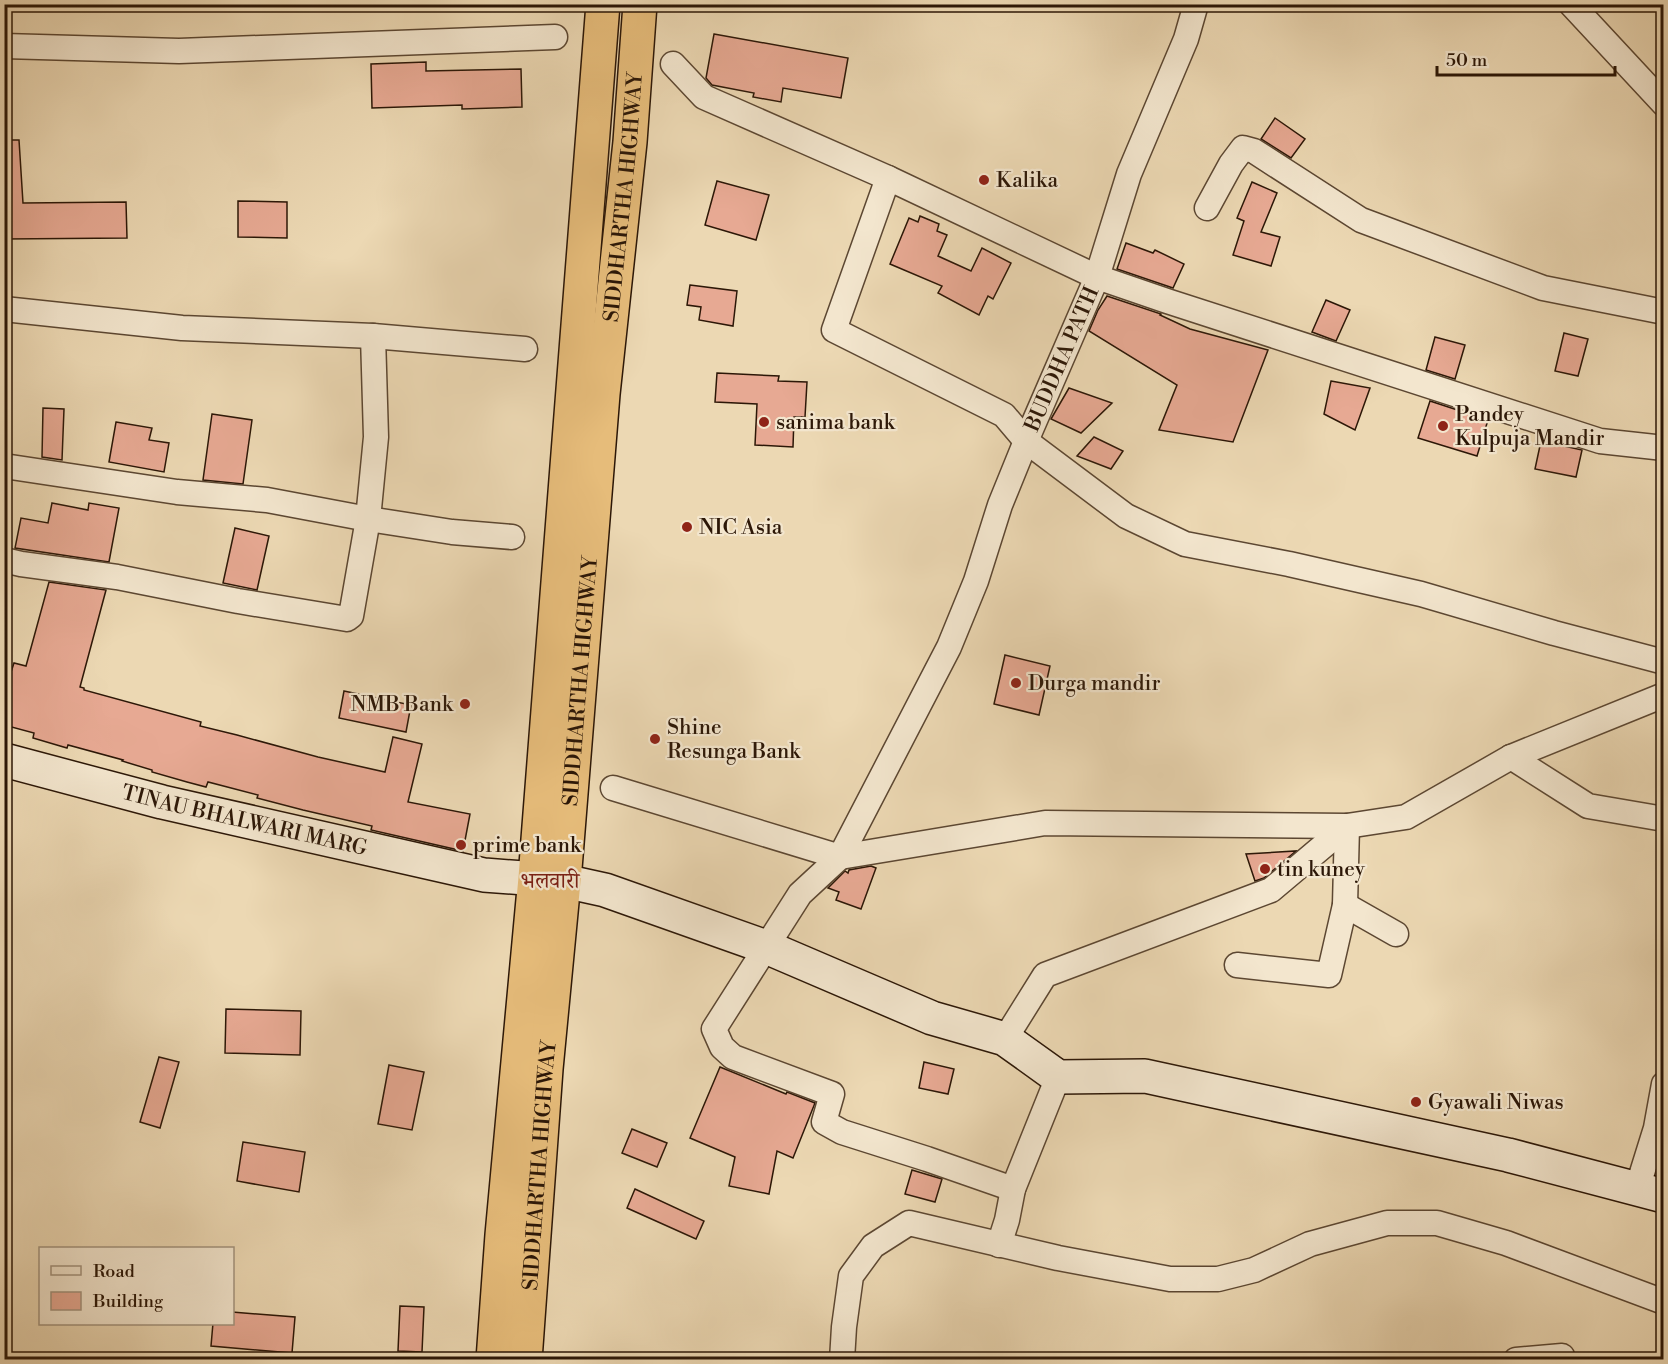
<svg xmlns="http://www.w3.org/2000/svg" width="1668" height="1364" font-family="'Libre Bodoni','Noto Serif Devanagari',serif">
<style>
.building{fill:#e7a993;stroke:#2c1707;stroke-width:1.5}
.lines{fill:none;stroke-linecap:round;stroke-linejoin:round}
.street-casing{stroke:#5c4732;stroke-width:27}
.secondary-casing{stroke:#2c1707;stroke-width:36}
.highway-casing{stroke:#2c1707;stroke-width:36}
.street{stroke:#f3e6ce;stroke-width:24}
.secondary{stroke:#f3e6ce;stroke-width:33}
.highway{stroke:#e6bc7a;stroke-width:33}
.poi-dot{fill:#8f2418;stroke:#f3e6ce;stroke-width:2}
.labels{text-anchor:middle;stroke-width:4.5;stroke-linejoin:round;paint-order:stroke}
.poi-label{font-size:21px;fill:#2c1707;stroke:#f3e6ce;text-anchor:start}
.street-label{font-size:21px;fill:#2c1707;stroke:#f3e6ce}
.neighbourhood-label{font-size:22px;fill:#7a1f14;stroke:#f3e6ce}
</style>
<rect width="100%" height="100%" fill="#ecd8b3"/>
<filter id="stains"><feTurbulence type="fractalNoise" baseFrequency=".00333" numOctaves="4"/><feColorMatrix values="0 0 0 0 .2 0 0 0 0 .09 0 0 0 0 .02 0 0 0 .5 -.17"/></filter>
<radialGradient id="worn" r=".72"><stop offset=".6" stop-color="#630" stop-opacity="0"/><stop offset="1" stop-color="#630" stop-opacity=".3"/></radialGradient>
<g class="building">
<path d="M714 34 848 58 841 98 783 88 781 102 753 97 754 93 712 85 706 78Z"/>
<path d="M426 62V71L521 69 522 107 462 109V105L372 108 371 64Z"/>
<path d="M1275 118 1305 139 1291 158 1261 139Z"/>
<path d="M4 140H19L23 203 126 202 127 238 4 239Z"/>
<path d="M717 181 769 195 756 240 705 225Z"/>
<path d="M1252 182 1277 193 1261 232 1280 237 1271 266 1233 255 1244 221 1237 218Z"/>
<path d="M238 201 287 202V238L238 237Z"/>
<path d="M920 216 939 224 937 231 947 235 938 256 971 271 982 248 1011 263 993 299 988 296 979 315 938 293 942 286 890 264 909 218 918 222Z"/>
<path d="M1126 243 1153 253 1155 250 1184 264 1173 288 1117 269Z"/>
<path d="M690 285 737 291 733 326 699 320 701 307 687 305Z"/>
<path d="M1107 296 1161 314 1160 315 1190 329 1268 350 1233 442 1159 430 1177 385 1089 331 1098 310Z"/>
<path d="M1326 300 1350 310 1336 341 1312 332Z"/>
<path d="M1564 333 1588 339 1578 376 1555 371Z"/>
<path d="M1435 337 1465 345 1455 379 1426 370Z"/>
<path d="M717 373 779 376 778 381 807 382 805 417H794L793 447 755 445 757 404 715 402Z"/>
<path d="M1331 381 1370 388 1355 430 1324 414Z"/>
<path d="M1069 388 1112 403 1081 433 1051 419Z"/>
<path d="M1430 401 1488 420 1477 456 1418 438Z"/>
<path d="M43 408 64 409 62 460 42 457Z"/>
<path d="M212 414 252 420 243 484 203 480Z"/>
<path d="M116 422 152 428 149 440 169 443 164 472 109 462Z"/>
<path d="M1094 437 1123 451 1111 469 1077 456Z"/>
<path d="M1541 441 1582 450 1576 477 1535 469Z"/>
<path d="M52 503 88 510 89 503 119 508 109 562 15 548 21 518 48 523Z"/>
<path d="M235 528 269 536 257 590 223 583Z"/>
<path d="M49 582 106 590 80 687 84 688V690L201 722 200 726 237 735 318 757 385 772 393 737 422 744 408 802 470 814 463 851 371 830 372 826 303 810 257 798 258 795 208 782 206 787 187 782 152 772V770L122 761 123 760 68 745 67 748 33 738 34 733 4 725V670L11 672 14 663 26 666Z"/>
<path d="M1005 655 1050 666 1039 715 994 704Z"/>
<path d="M344 691 411 705 406 732 339 718Z"/>
<path d="M1296 851 1264 878 1255 881 1246 854Z"/>
<path d="M871 866 876 868 861 909 836 900 839 892 828 888 845 871 848 873 849 870Z"/>
<path d="M226 1009 301 1011 300 1055 225 1053Z"/>
<path d="M159 1057 179 1062 160 1128 140 1122Z"/>
<path d="M924 1062 954 1069 948 1094 919 1088Z"/>
<path d="M389 1065 424 1072 412 1130 378 1124Z"/>
<path d="M720 1067 786 1094 787 1092 815 1103 793 1158 777 1151 769 1194 729 1186 735 1157 690 1138Z"/>
<path d="M632 1129 667 1143 657 1167 622 1153Z"/>
<path d="M243 1142 305 1152 299 1192 237 1181Z"/>
<path d="M912 1170 942 1179 935 1202 905 1194Z"/>
<path d="M635 1189 704 1221 696 1239 627 1208Z"/>
<path d="M400 1306 424 1307 422 1352 398 1351Z"/>
<path d="M232 1312 295 1317 292 1353 211 1346 213 1323H232Z"/>
</g>
<g class="lines">
<g class="street-casing">
<g id="street">
<path d="M1571 4 1664 104"/>
<path d="M4 46 179 51 555 37"/>
<path d="M673 64 704 97 888 178 1097 277 1167 301 1600 441 1664 448"/>
<path d="M888 178 834 330 1004 415 1026 441 1126 516 1185 544 1289 564 1421 594 1554 633 1664 662"/>
<path d="M1207 208 1231 164 1243 148 1254 151 1361 220 1543 288 1664 312"/>
<path d="M4 309 182 328 373 336 525 349"/>
<path d="M4 466 177 492 267 500 368 519 452 532 512 537"/>
<path d="M4 560 21 564 117 577 238 601 347 619 351 616 368 519 376 437 373 336"/>
<path d="M1511 757 1588 806 1664 819"/>
<path d="M613 788 840 857 1045 823 1347 826 1345 905 1329 975 1237 965"/>
<path d="M1345 905 1396 934"/>
<path d="M1005 1039 1045 975 1271 890 1347 826 1406 817 1511 757 1664 695"/>
<path id="s1" d="M1013 1189 927 1159 842 1132 824 1122 832 1094 733 1057 722 1047 714 1029 800 894 840 857 949 647 976 581 1000 505 1026 441 1097 277 1129 174 1186 39 1196 4"/>
<path d="M1637 1189 1656 1128 1664 1084"/>
<path d="M999 1245 1007 1220 1013 1189 1058 1077"/>
<path d="M842 1360 844 1327 851 1276 873 1246 909 1223 1058 1258 1170 1279H1218L1254 1270 1310 1244 1387 1223H1437L1506 1243 1664 1302"/>
<path d="M1516 1360 1562 1356"/>
</g>
</g>
<g class="secondary-casing">
<g id="secondary">
<path id="s2" d="M4 760 162 802 484 875 564 881 605 890 766 947 932 1018 1005 1039 1058 1077 1145 1076 1508 1155 1664 1196"/>
</g>
</g>
<g class="highway-casing">
<g id="highway">
<path d="M493 1360 502 1235 535 878 603 4"/>
<path id="s3" d="M525 1360 546 1069 564 881 603 394 630 142 640 4"/>
</g>
</g>
<use href="#street" class="street"/>
<use href="#secondary" class="secondary"/>
<use href="#highway" class="highway"/>
</g>
<g class="poi-dot">
<circle cx="984" cy="180" r="6"/>
<circle cx="764" cy="422" r="6"/>
<circle cx="1443" cy="426" r="6"/>
<circle cx="687" cy="527" r="6"/>
<circle cx="1016" cy="683" r="6"/>
<circle cx="465" cy="704" r="6"/>
<circle cx="655" cy="739" r="6"/>
<circle cx="461" cy="845" r="6"/>
<circle cx="1265" cy="869" r="6"/>
<circle cx="1416" cy="1102" r="6"/>
</g>
<g class="labels">
<g class="poi-label">
<text x="996" y="187">Kalika</text>
<text x="1455" y="421">Pandey<tspan x="1455" dy="24">Kulpuja Mandir</tspan></text>
<text x="776" y="429">sanima bank</text>
<text x="699" y="534">NIC Asia</text>
<text x="1028" y="690">Durga mandir</text>
<text x="453" y="711" text-anchor="end">NMB Bank</text>
<text x="667" y="734">Shine<tspan x="667" dy="24">Resunga Bank</tspan></text>
<text x="473" y="852">prime bank</text>
<text x="1277" y="876">tin kuney</text>
<text x="1428" y="1109">Gyawali Niwas</text>
</g>
<g class="street-label">
<text dy="7" stroke="none"><textPath href="#s3" startOffset="1167">SIDDHARTHA HIGHWAY</textPath></text>
<text dy="7" stroke="none"><textPath href="#s1" startOffset="1131">BUDDHA PATH</textPath></text>
<text dy="7" stroke="none"><textPath href="#s3" startOffset="681">SIDDHARTHA HIGHWAY</textPath></text>
<text dy="7" stroke="none"><textPath href="#s2" startOffset="248">TINAU BHALWARI MARG</textPath></text>
<text dy="7" stroke="none"><textPath href="#s3" startOffset="195">SIDDHARTHA HIGHWAY</textPath></text>
</g>
<g class="neighbourhood-label">
<text x="550" y="888">भलवारी</text>
</g>
</g>
<rect width="1668" height="1364" fill="none" stroke="#ecd8b3" stroke-width="24"/>
<rect x="6" y="6" width="1656" height="1352" fill="none" stroke="#2c1707" stroke-width="3"/>
<rect x="12" y="12" width="1644" height="1340" fill="none" stroke="#2c1707" stroke-width="1.5"/>
<rect x="39" y="1247" width="195" height="78" fill="#f3e6ce" stroke="#a3937e" stroke-width="1.5"/>
<rect x="51" y="1266" width="30" height="9" fill="#f3e6ce" stroke="#a3937e" stroke-width="1.5"/>
<text x="93" y="1277" font-size="18" fill="#2c1707">Road</text>
<rect x="51" y="1292" width="30" height="18" fill="#e7a993" stroke="#a3937e" stroke-width="1.5"/>
<text x="93" y="1307" font-size="18" fill="#2c1707">Building</text>
<path d="M1437 66v9h178v-9" fill="none" stroke="#2c1707" stroke-width="3"/>
<text x="1446" y="66" font-size="18" fill="#2c1707" stroke="#f3e6ce" stroke-width="4.5" paint-order="stroke">50 m</text>
<rect width="100%" height="100%" filter="url(#stains)"/>
<rect width="100%" height="100%" fill="url(#worn)"/>
</svg>
